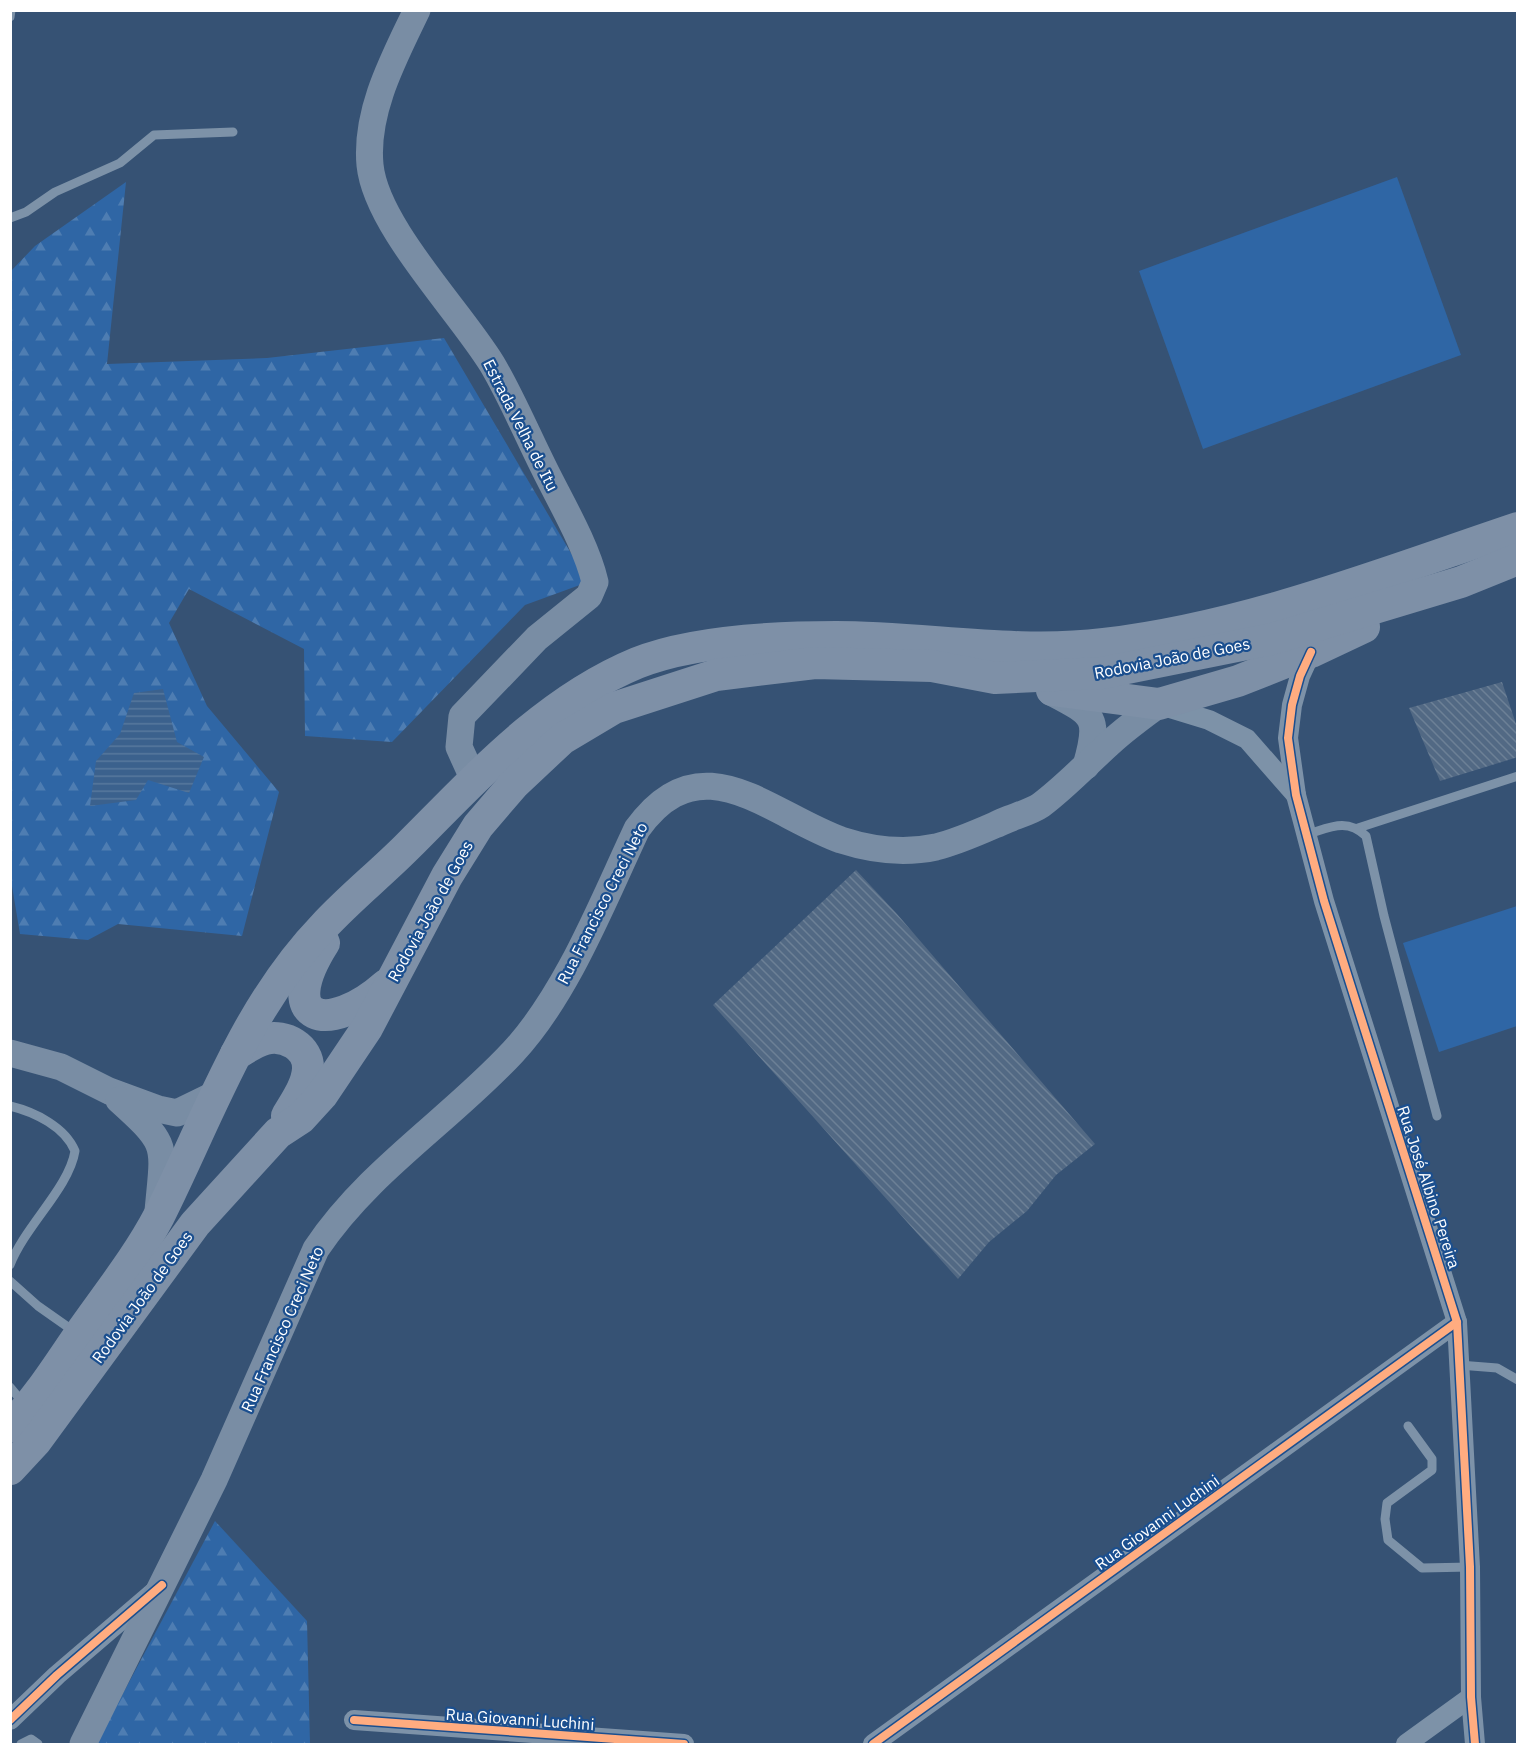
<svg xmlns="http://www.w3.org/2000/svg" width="1528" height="1755" font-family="'IBM Plex Sans',sans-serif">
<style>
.forest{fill:url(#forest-firs)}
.park{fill:#2f66a5}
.water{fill:url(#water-rules)}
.building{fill:url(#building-back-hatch)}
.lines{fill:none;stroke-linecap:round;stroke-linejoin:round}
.service{stroke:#7d92a8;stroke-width:9}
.minor{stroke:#7d92a8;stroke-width:20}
.secondary{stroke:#798da4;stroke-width:27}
.trunk{stroke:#7e90a7;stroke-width:32}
.cycleway-casing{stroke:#1b4f8f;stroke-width:11}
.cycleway{stroke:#ffac80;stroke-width:8}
.labels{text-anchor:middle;stroke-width:4.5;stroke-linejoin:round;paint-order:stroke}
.street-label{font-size:16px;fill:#fff;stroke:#1b4f8f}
</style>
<defs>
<pattern id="forest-firs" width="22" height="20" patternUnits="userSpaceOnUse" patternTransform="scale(1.5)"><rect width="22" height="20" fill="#2f66a5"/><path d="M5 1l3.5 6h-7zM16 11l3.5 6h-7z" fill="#4e7db2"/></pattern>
<pattern id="water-rules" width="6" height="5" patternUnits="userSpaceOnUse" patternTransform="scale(1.5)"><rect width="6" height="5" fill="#3b618d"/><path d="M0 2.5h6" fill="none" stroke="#58799e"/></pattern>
<pattern id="building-back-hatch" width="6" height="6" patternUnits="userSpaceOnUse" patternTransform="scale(1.5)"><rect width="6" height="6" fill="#526984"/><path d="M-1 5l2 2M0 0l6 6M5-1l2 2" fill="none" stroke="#6c8096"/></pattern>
</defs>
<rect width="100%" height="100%" fill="#365274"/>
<g class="forest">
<path d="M126 182 107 364 267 358 444 338 588 582 525 605 392 742 305 736 304 649 189 589 169 623 207 706 279 792 242 936 118 924 88 940 20 934 11 880V271L35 246Z"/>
<path d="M215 1521 307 1621 310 1744H96Z"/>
</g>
<g class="park">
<path d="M1397 177 1461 355 1203 449 1139 271Z"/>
<path d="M1517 906V1026L1439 1052 1403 943Z"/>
</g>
<path class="water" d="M163 689 177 742 204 757 189 793 148 780 136 800 90 806 96 761 120 734 134 693Z"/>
<g class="building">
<path d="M1502 682 1518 730V757L1440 781 1409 708Z"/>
<path d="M856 870 897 914 1095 1144 1056 1175 1027 1211 989 1242 958 1279 713 1005Z"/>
</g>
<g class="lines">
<g class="service">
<path d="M10 17 11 10"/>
<path d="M10 218 26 212 55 192 120 163 154 135 233 132"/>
<path d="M1358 828 1518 776"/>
<path d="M1308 834C1331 827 1347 818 1366 836L1384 916 1437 1116"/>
<path d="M10 1106C35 1112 65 1127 75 1151 69 1188 25 1226 10 1265"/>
<path d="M10 1281 38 1306 75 1332"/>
<path d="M1459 1365 1497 1368 1518 1380"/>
<path d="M10 1387 24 1404"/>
<path d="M1408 1426 1432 1459V1470L1387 1503 1385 1519 1388 1540 1422 1568 1470 1567"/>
<path d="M21 1744 31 1739 38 1744"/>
</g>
<g class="minor">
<path d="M1311 652 1300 676 1292 705 1288 738 1296 795 1324 901 1457 1322 1470 1567 1471 1697 1475 1744"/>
<path d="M1160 705 1209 720 1247 739 1296 795"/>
<path d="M10 1720 57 1675 155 1591"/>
<path d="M354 1720 684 1744"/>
<path d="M873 1744 1457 1322"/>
<path d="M1406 1744 1471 1697"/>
</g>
<g class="secondary">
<path d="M417 10C394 58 365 111 370 165 376 226 459 310 492 364 511 396 526 432 543 466 560 501 586 544 595 582L589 596 537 638 462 716 459 747 473 778"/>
<path d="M1051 692C1095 715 1100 717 1086 766"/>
<path d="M10 1053 61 1067 109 1091 158 1109 177 1113 214 1095"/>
<path d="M119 1100C170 1146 164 1144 158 1211"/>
<path d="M83 1744 214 1480 316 1249C368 1171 450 1120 513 1052 567 994 603 901 637 829 701 740 767 813 841 840 872 850 904 854 936 847 960 841 981 831 1004 821 1015 816 1031 812 1041 805 1069 784 1093 757 1119 735 1132 724 1146 714 1159 704"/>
</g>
<g class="trunk">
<path d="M1052 690 1159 704 1238 681 1311 652 1364 627"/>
<path d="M324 943C274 1022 328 1036 386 985"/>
<path d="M236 1054C245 1049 254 1042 265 1039 285 1034 309 1047 308 1069 307 1086 295 1102 287 1116"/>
<path d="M10 1427C37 1399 57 1367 79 1335 106 1296 137 1258 159 1216 209 1116 245 1008 324 926 350 898 380 874 407 847 476 778 545 701 637 663 692 641 777 637 836 637 924 637 1015 655 1104 644 1247 627 1381 574 1518 528"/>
<path d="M10 1469 36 1441 195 1224 278 1133 301 1118 322 1095 367 1028 447 876 478 826 514 784 562 739 614 708 716 675 815 663 932 666 995 678 1102 673 1272 639 1461 582 1518 559"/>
</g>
<g class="cycleway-casing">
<g id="cycleway">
<path d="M1311 652 1300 676 1292 705 1288 738 1296 795 1324 901 1457 1322 1470 1567 1471 1697 1475 1744"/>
<path d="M10 1720 57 1675 162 1585"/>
<path d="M354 1720 684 1744"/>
<path d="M873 1744 1457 1322"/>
</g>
</g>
<use href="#cycleway" class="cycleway"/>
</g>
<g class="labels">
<g class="street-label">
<text transform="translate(521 425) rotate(63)" y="6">Estrada Velha de Itu</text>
<text transform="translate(1172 658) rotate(-11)" y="6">Rodovia João de Goes</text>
<text transform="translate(602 903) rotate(-63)" y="6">Rua Francisco Creci Neto</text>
<text transform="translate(430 911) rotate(-61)" y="6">Rodovia João de Goes</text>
<text transform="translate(1429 1187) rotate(72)" y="6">Rua José Albino Pereira</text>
<text transform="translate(142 1297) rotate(-54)" y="6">Rodovia João de Goes</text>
<text transform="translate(282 1329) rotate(-66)" y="6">Rua Francisco Creci Neto</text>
<text transform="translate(1157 1522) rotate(-36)" y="6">Rua Giovanni Luchini</text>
<text transform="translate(520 1719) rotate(4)" y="6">Rua Giovanni Luchini</text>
</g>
</g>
<rect width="1528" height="1755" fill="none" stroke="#ffffff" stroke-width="24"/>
</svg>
